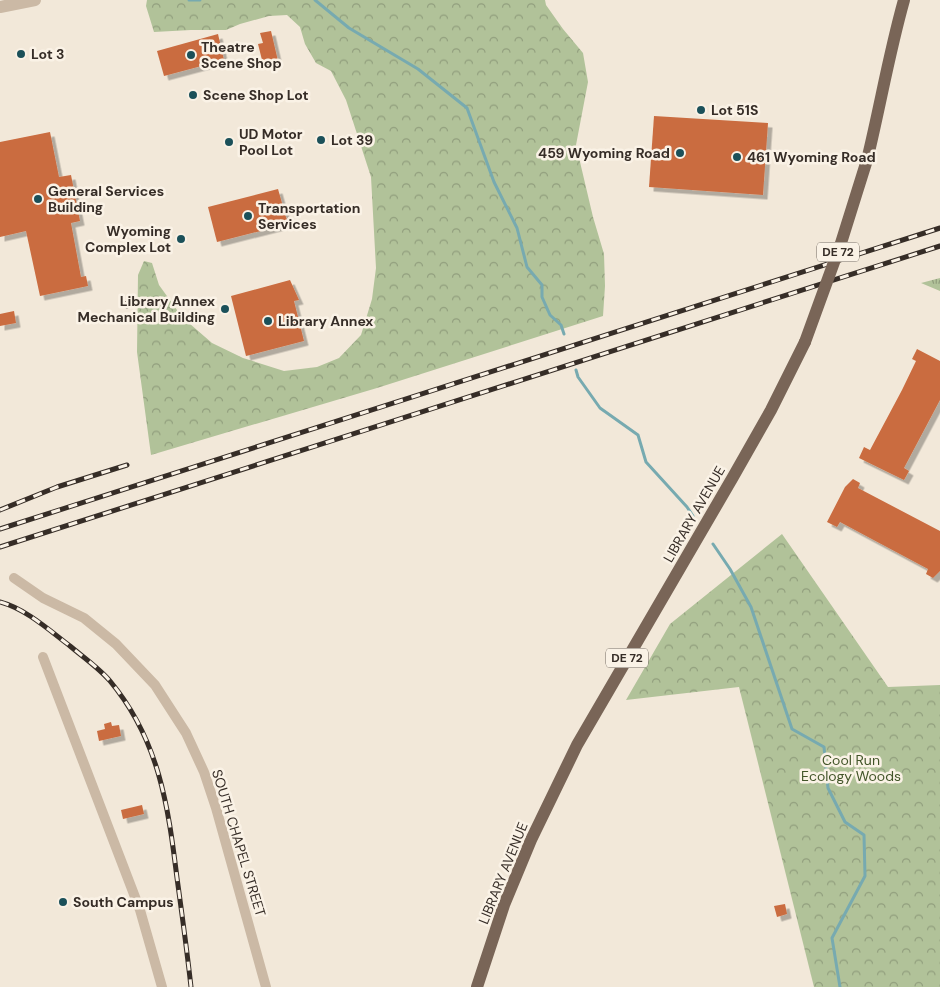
<svg xmlns="http://www.w3.org/2000/svg" width="940" height="987" font-family="'DM Sans',sans-serif">
<style>
.forest{fill:url(#forest-crowns)}
.park{fill:url(#park-tufts)}
.lines{fill:none;stroke-linecap:round;stroke-linejoin:round}
.stream{stroke:#77aab0;stroke-width:3}
.building{fill:#ca6c40;filter:url(#shadow)}
.minor{stroke:#cbb9a5;stroke-width:10}
.tertiary{stroke:#cbb9a5;stroke-width:12}
.primary{stroke:#796557;stroke-width:12}
.rail-casing{stroke:#362d27;stroke-width:5}
.rail{stroke:#faf2e6;stroke-width:3;stroke-dasharray:9;stroke-linecap:butt}
.primary-bridge{stroke:#796557;stroke-width:12}
.poi-dot{fill:#1b5059;stroke:#faf2e6;stroke-width:2}
.labels{text-anchor:middle;stroke-width:5;stroke-linejoin:round;paint-order:stroke}
.shield{fill:#faf2e6;stroke:#716860;stroke-width:1}
.shield-label{font-size:12px;font-weight:bold;fill:#362d27}
.poi-label{font-size:14px;font-weight:bold;fill:#362d27;stroke:#faf2e6;text-anchor:start}
.street-label{font-size:14px;fill:#362d27;stroke:#faf2e6}
.park-label{font-size:14px;fill:#425529;stroke:#faf2e6}
</style>
<defs>
<pattern id="forest-crowns" width="20" height="18" patternUnits="userSpaceOnUse" patternTransform="scale(1.25)"><rect width="20" height="18" fill="#b1c299"/><path d="M2 6a3 3 0 1 1 6 0M12 15a3 3 0 1 1 6 0" fill="none" stroke="#919e7d"/></pattern>
<pattern id="park-tufts" width="24" height="20" patternUnits="userSpaceOnUse" patternTransform="scale(1.25)"><rect width="24" height="20" fill="#b1c299"/><path d="M3 7l-1-3M5 7V3M7 7l1-3M15 17l-1-3M17 17v-4M19 17l1-3" fill="none" stroke="#919e7d"/></pattern>
<filter id="shadow"><feDropShadow dx="4.5" dy="4.5" stdDeviation="0" flood-color="#0004"/></filter>
</defs>
<rect width="100%" height="100%" fill="#f2e8d9"/>
<g class="forest">
<path d="M147 0H545L546 5 563 29 583 53 588 82 576 145 593 217 604 254 605 286 603 316 377 388 151 455 137 352 138 275 144 261 152 263 159 285 182 317 212 343 243 358 284 371 317 367 339 358 361 335 372 299 376 268 371 177 346 100 331 71 316 63 305 44 300 27 287 15 269 16 240 24 226 30H191L154 32 146 6Z"/>
<path d="M782 534 888 687 940 685V987H814L739 687 626 700 670 624Z"/>
</g>
<path class="park" d="M940 278V291L921 283Z"/>
<g class="lines">
<g class="stream">
<path d="M189 0H200"/>
<path d="M315 0 349 28 418 69 467 108 494 182 517 228 527 267 542 285V297L550 315 561 325 564 334"/>
<path d="M576 370 578 377 600 408 638 435 646 462 687 507 693 516"/>
<path d="M713 544 730 569 751 607 792 729 824 747 828 788 845 822 864 835 865 876 832 938 840 987"/>
</g>
</g>
<g class="building">
<path d="M271 31 278 61 263 64 258 44 263 43 260 33Z"/>
<path d="M218 34 224 60 164 76 157 51Z"/>
<path d="M654 116 768 123 763 195 649 187Z"/>
<path d="M50 132 59 177 71 175 80 221 71 223 81 277 86 276 88 286 40 296 26 231 0 237V142Z"/>
<path d="M278 189 288 224 217 242 208 207Z"/>
<path d="M290 280 299 300 294 301 304 341 246 356 231 296Z"/>
<path d="M14 311 16 323 0 326V314Z"/>
<path d="M917 349 940 361V400L904 468 909 471 904 480 859 458 864 447 870 450 902 390 916 361 912 359Z"/>
<path d="M853 479 860 483 858 488 940 531V571L933 578 926 574 928 569 868 537 840 522 837 527 827 522 845 487Z"/>
<path d="M111 722 112 726 119 725 121 736 99 741 97 731 105 729 104 724Z"/>
<path d="M142 805 144 814 123 819 121 810Z"/>
<path d="M785 904 787 914 777 917 774 906Z"/>
</g>
<g class="lines">
<g class="minor">
<path d="M14 578 43 598 84 618 116 644 155 685 186 733 204 772 216 808 266 987"/>
<path d="M43 657 140 910 162 987"/>
</g>
<path class="tertiary" d="M0 7 35 0"/>
<g class="primary">
<path d="M867 160C880 107 889 53 904 0"/>
<path d="M477 987 504 905 531 840 577 745 733 477 771 410 805 342"/>
</g>
<g class="rail-casing">
<g id="rail">
<path d="M125 304 127 306"/>
<path d="M0 510 57 487 127 465"/>
<path d="M0 529 940 228"/>
<path d="M0 547 940 246"/>
<path d="M0 602C26 609 49 630 70 646 83 657 99 668 110 681 159 740 168 805 177 878 182 914 187 951 191 987"/>
</g>
</g>
<use href="#rail" class="rail"/>
<path class="primary-bridge" d="M805 342 841 243 867 160"/>
</g>
<g class="poi-dot">
<circle cx="21" cy="54" r="5"/>
<circle cx="191" cy="55" r="5"/>
<circle cx="193" cy="95" r="5"/>
<circle cx="701" cy="110" r="5"/>
<circle cx="321" cy="140" r="5"/>
<circle cx="229" cy="142" r="5"/>
<circle cx="680" cy="153" r="5"/>
<circle cx="737" cy="157" r="5"/>
<circle cx="38" cy="199" r="5"/>
<circle cx="248" cy="216" r="5"/>
<circle cx="181" cy="239" r="5"/>
<circle cx="225" cy="309" r="5"/>
<circle cx="268" cy="321" r="5"/>
<circle cx="63" cy="902" r="5"/>
</g>
<g class="labels">
<g class="shield">
<rect x="817" y="242.5" width="42" height="19" rx="4"/>
<rect x="606" y="648.5" width="42" height="19" rx="4"/>
</g>
<g class="shield-label">
<text x="838" y="256">DE 72</text>
<text x="627" y="662">DE 72</text>
</g>
<g class="poi-label">
<text x="201" y="52">Theatre<tspan x="201" dy="16">Scene Shop</tspan></text>
<text x="31" y="59">Lot 3</text>
<text x="203" y="100">Scene Shop Lot</text>
<text x="711" y="115">Lot 51S</text>
<text x="239" y="139">UD Motor<tspan x="239" dy="16">Pool Lot</tspan></text>
<text x="331" y="145">Lot 39</text>
<text x="670" y="158" text-anchor="end">459 Wyoming Road</text>
<text x="747" y="162">461 Wyoming Road</text>
<text x="48" y="196">General Services<tspan x="48" dy="16">Building</tspan></text>
<text x="258" y="213">Transportation<tspan x="258" dy="16">Services</tspan></text>
<text x="171" y="236" text-anchor="end">Wyoming<tspan x="171" dy="16">Complex Lot</tspan></text>
<text x="215" y="306" text-anchor="end">Library Annex<tspan x="215" dy="16">Mechanical Building</tspan></text>
<text x="278" y="326">Library Annex</text>
<text x="73" y="907">South Campus</text>
</g>
<g class="street-label">
<text transform="translate(694 514) rotate(-60)" y="5">LIBRARY AVENUE</text>
<text transform="translate(239 843) rotate(73)" y="5">SOUTH CHAPEL STREET</text>
<text transform="translate(503 873) rotate(-68)" y="5">LIBRARY AVENUE</text>
</g>
<g class="park-label">
<text x="851" y="765">Cool Run<tspan x="851" dy="16">Ecology Woods</tspan></text>
</g>
</g>
</svg>
